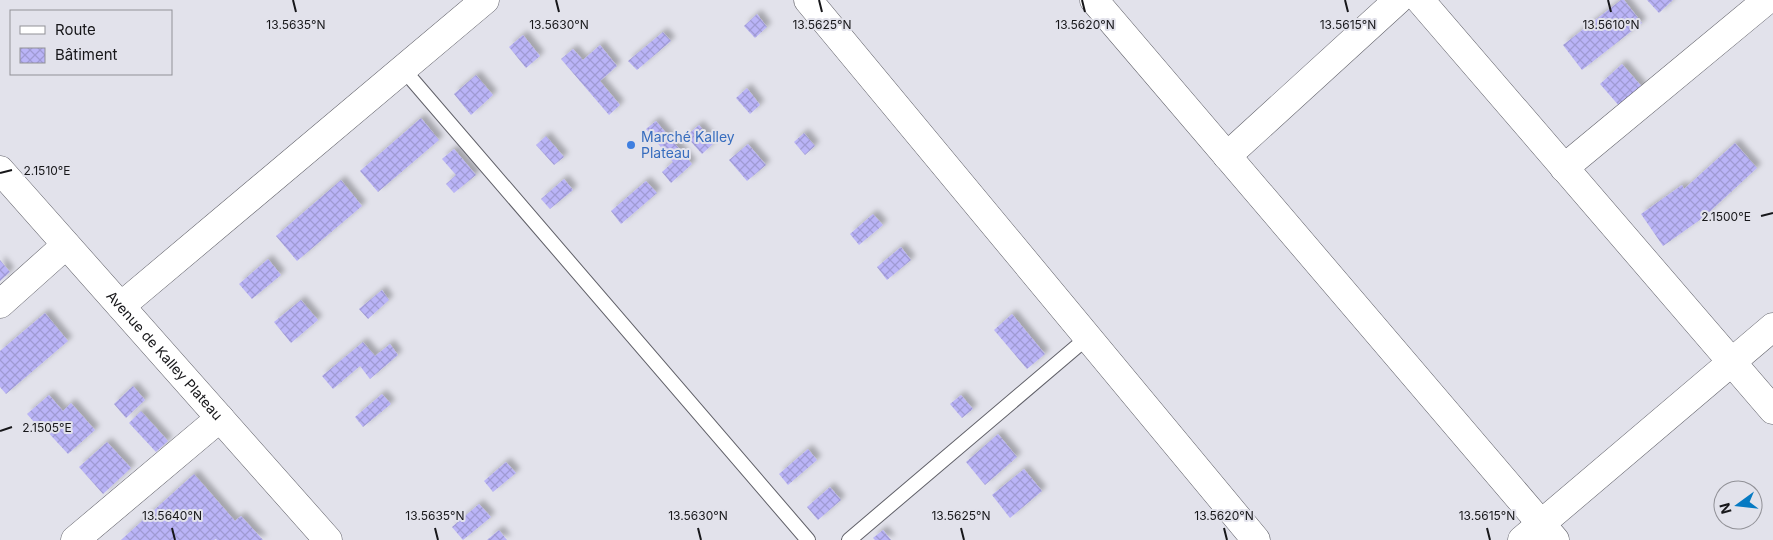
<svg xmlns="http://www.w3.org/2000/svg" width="1773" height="540" font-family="Inter,sans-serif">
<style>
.building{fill:url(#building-cross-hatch);filter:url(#shadow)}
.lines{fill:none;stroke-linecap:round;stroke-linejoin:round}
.lane-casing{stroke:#606068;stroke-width:16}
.street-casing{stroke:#606068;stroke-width:29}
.lane{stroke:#fff;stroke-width:14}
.street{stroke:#fff;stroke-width:28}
.ticks{fill:none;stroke:#17171a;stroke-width:2}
.shop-dot{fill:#3f7fe0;stroke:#e2e2eb;stroke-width:2}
.labels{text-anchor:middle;stroke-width:4;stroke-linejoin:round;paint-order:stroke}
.shop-label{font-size:14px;fill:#366cbe;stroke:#e2e2eb;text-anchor:start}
.street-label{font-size:14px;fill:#17171a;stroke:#e2e2eb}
.ticks-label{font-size:12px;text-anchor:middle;fill:#17171a;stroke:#e2e2eb;stroke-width:4;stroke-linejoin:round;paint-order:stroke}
</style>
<defs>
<pattern id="building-cross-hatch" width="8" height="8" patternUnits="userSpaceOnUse" patternTransform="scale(1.25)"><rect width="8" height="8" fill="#bab4f7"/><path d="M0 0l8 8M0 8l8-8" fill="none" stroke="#9f9ad3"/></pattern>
<filter id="shadow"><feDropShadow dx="4.5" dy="-4.5" stdDeviation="2.5" flood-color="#0004"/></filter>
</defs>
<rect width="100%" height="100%" fill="#e2e2eb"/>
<g class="building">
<path d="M1621 0H1624L1642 23 1582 70 1563 45Z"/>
<path d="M1647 0H1673L1659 13Z"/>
<path d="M757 14 767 27 755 38 744 26Z"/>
<path d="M663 32 671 41 637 70 628 61Z"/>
<path d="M523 35 540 56 526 68 509 47Z"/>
<path d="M600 45 617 66 600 81 620 105 609 115 561 59 573 49 583 60Z"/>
<path d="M1622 64 1643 88 1621 108 1600 84Z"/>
<path d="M476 75 493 95 471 115 454 94Z"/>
<path d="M747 88 760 105 750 114 736 98Z"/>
<path d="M421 118 439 140 378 192 360 171Z"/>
<path d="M656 121 692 164 671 183 662 172 673 162 646 129Z"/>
<path d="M699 125 714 143 702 154 686 136Z"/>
<path d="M804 133 815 146 805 155 794 142Z"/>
<path d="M546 136 564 157 554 165 536 145Z"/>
<path d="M1735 143 1757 168 1704 217 1663 246 1641 214 1682 185 1684 189Z"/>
<path d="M748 144 766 165 747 181 729 160Z"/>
<path d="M454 149 476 175 454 193 446 184 456 175 442 159Z"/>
<path d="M564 179 573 190 550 209 541 199Z"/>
<path d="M341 180 362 206 297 261 276 236Z"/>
<path d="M646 181 657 193 621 224 611 211Z"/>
<path d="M873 214 883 225 859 245 850 234Z"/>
<path d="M901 247 911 260 887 280 877 267Z"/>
<path d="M268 259 281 275 252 299 239 284Z"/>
<path d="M0 260 10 272 0 281Z"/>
<path d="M382 290 389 300 368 319 359 309Z"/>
<path d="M301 300 318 320 291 343 274 322Z"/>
<path d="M45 313 68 341 6 394 0 387V351Z"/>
<path d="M1012 314 1045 354 1027 369 994 330Z"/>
<path d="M363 342 375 356 390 344 398 355 370 379 360 366 333 389 322 376Z"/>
<path d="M133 386 145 400 126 418 114 404Z"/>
<path d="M382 394 391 404 363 427 355 417Z"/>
<path d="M49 395 63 411 71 403 95 430 68 454 44 428 41 430 27 414Z"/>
<path d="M961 395 973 409 962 418 950 404Z"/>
<path d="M141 411 168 441 156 452 129 423Z"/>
<path d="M998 434 1017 457 985 485 966 462Z"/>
<path d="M107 442 131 468 103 494 79 467Z"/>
<path d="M808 449 817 460 788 485 779 474Z"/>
<path d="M506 462 516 473 493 492 484 481Z"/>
<path d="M1024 469 1042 491 1010 518 992 495Z"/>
<path d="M194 474 235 521 241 516 263 540H217L216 539 214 540H121Z"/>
<path d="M830 487 841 500 818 520 807 507Z"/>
<path d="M479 504 491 517 463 540 452 527Z"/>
<path d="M499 530 507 540H487Z"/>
<path d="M883 530 891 540H875L873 538Z"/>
</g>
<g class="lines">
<g class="lane-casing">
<g id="lane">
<path d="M403 69 808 540"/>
<path d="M849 540 1088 337"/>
</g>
</g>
<g class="street-casing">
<g id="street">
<path d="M808 0 1256 540"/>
<path d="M1094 0 1555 540"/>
<path d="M1420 0 1773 410"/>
<path d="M1227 156 1398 0"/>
<path d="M1564 168 1767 0"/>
<path id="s1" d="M0 170 328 540"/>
<path d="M0 304 66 245"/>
<path d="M121 306 485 0"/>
<path d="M75 540 220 418"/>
<path d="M1522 540 1773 327"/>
</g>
</g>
<use href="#lane" class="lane"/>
<use href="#street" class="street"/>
</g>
<path class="ticks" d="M293 0 296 12M556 0 559 12M819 0 822 12M1082 0 1085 12M1345 0 1348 12M1608 0 1611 12M0 173 12 170M1761 216 1773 213M0 431 12 427M172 528 175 540M435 528 438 540M698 528 701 540M961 528 964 540M1224 528 1227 540M1487 528 1490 540"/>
<circle class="shop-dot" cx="631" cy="145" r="5"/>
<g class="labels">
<g class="shop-label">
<text x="641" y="142">Marché Kalley<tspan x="641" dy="16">Plateau</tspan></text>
</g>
<g class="street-label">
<text dy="5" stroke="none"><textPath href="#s1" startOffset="248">Avenue de Kalley Plateau</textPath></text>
</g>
</g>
<g class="ticks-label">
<text x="296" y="29">13.5635°N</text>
<text x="559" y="29">13.5630°N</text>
<text x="822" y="29">13.5625°N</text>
<text x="1085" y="29">13.5620°N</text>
<text x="1348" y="29">13.5615°N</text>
<text x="1611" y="29">13.5610°N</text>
<text x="47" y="175">2.1510°E</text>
<text x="1726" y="221">2.1500°E</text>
<text x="47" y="432">2.1505°E</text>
<text x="172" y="520">13.5640°N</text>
<text x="435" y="520">13.5635°N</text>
<text x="698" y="520">13.5630°N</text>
<text x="961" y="520">13.5625°N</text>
<text x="1224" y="520">13.5620°N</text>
<text x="1487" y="520">13.5615°N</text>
</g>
<rect x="10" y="10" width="162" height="65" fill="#e2e2eb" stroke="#919197"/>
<rect x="20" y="26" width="25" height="8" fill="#ffffff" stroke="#919197"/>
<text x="55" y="35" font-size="15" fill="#17171a">Route</text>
<rect x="20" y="48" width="25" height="15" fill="url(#building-cross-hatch)" stroke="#919197"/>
<text x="55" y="60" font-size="15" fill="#17171a">Bâtiment</text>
<g transform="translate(1738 505) rotate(255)"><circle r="24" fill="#e2e2eb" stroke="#919197"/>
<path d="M0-4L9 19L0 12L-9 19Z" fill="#067ac3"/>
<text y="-8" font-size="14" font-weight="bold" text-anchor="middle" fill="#17171a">N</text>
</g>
</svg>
